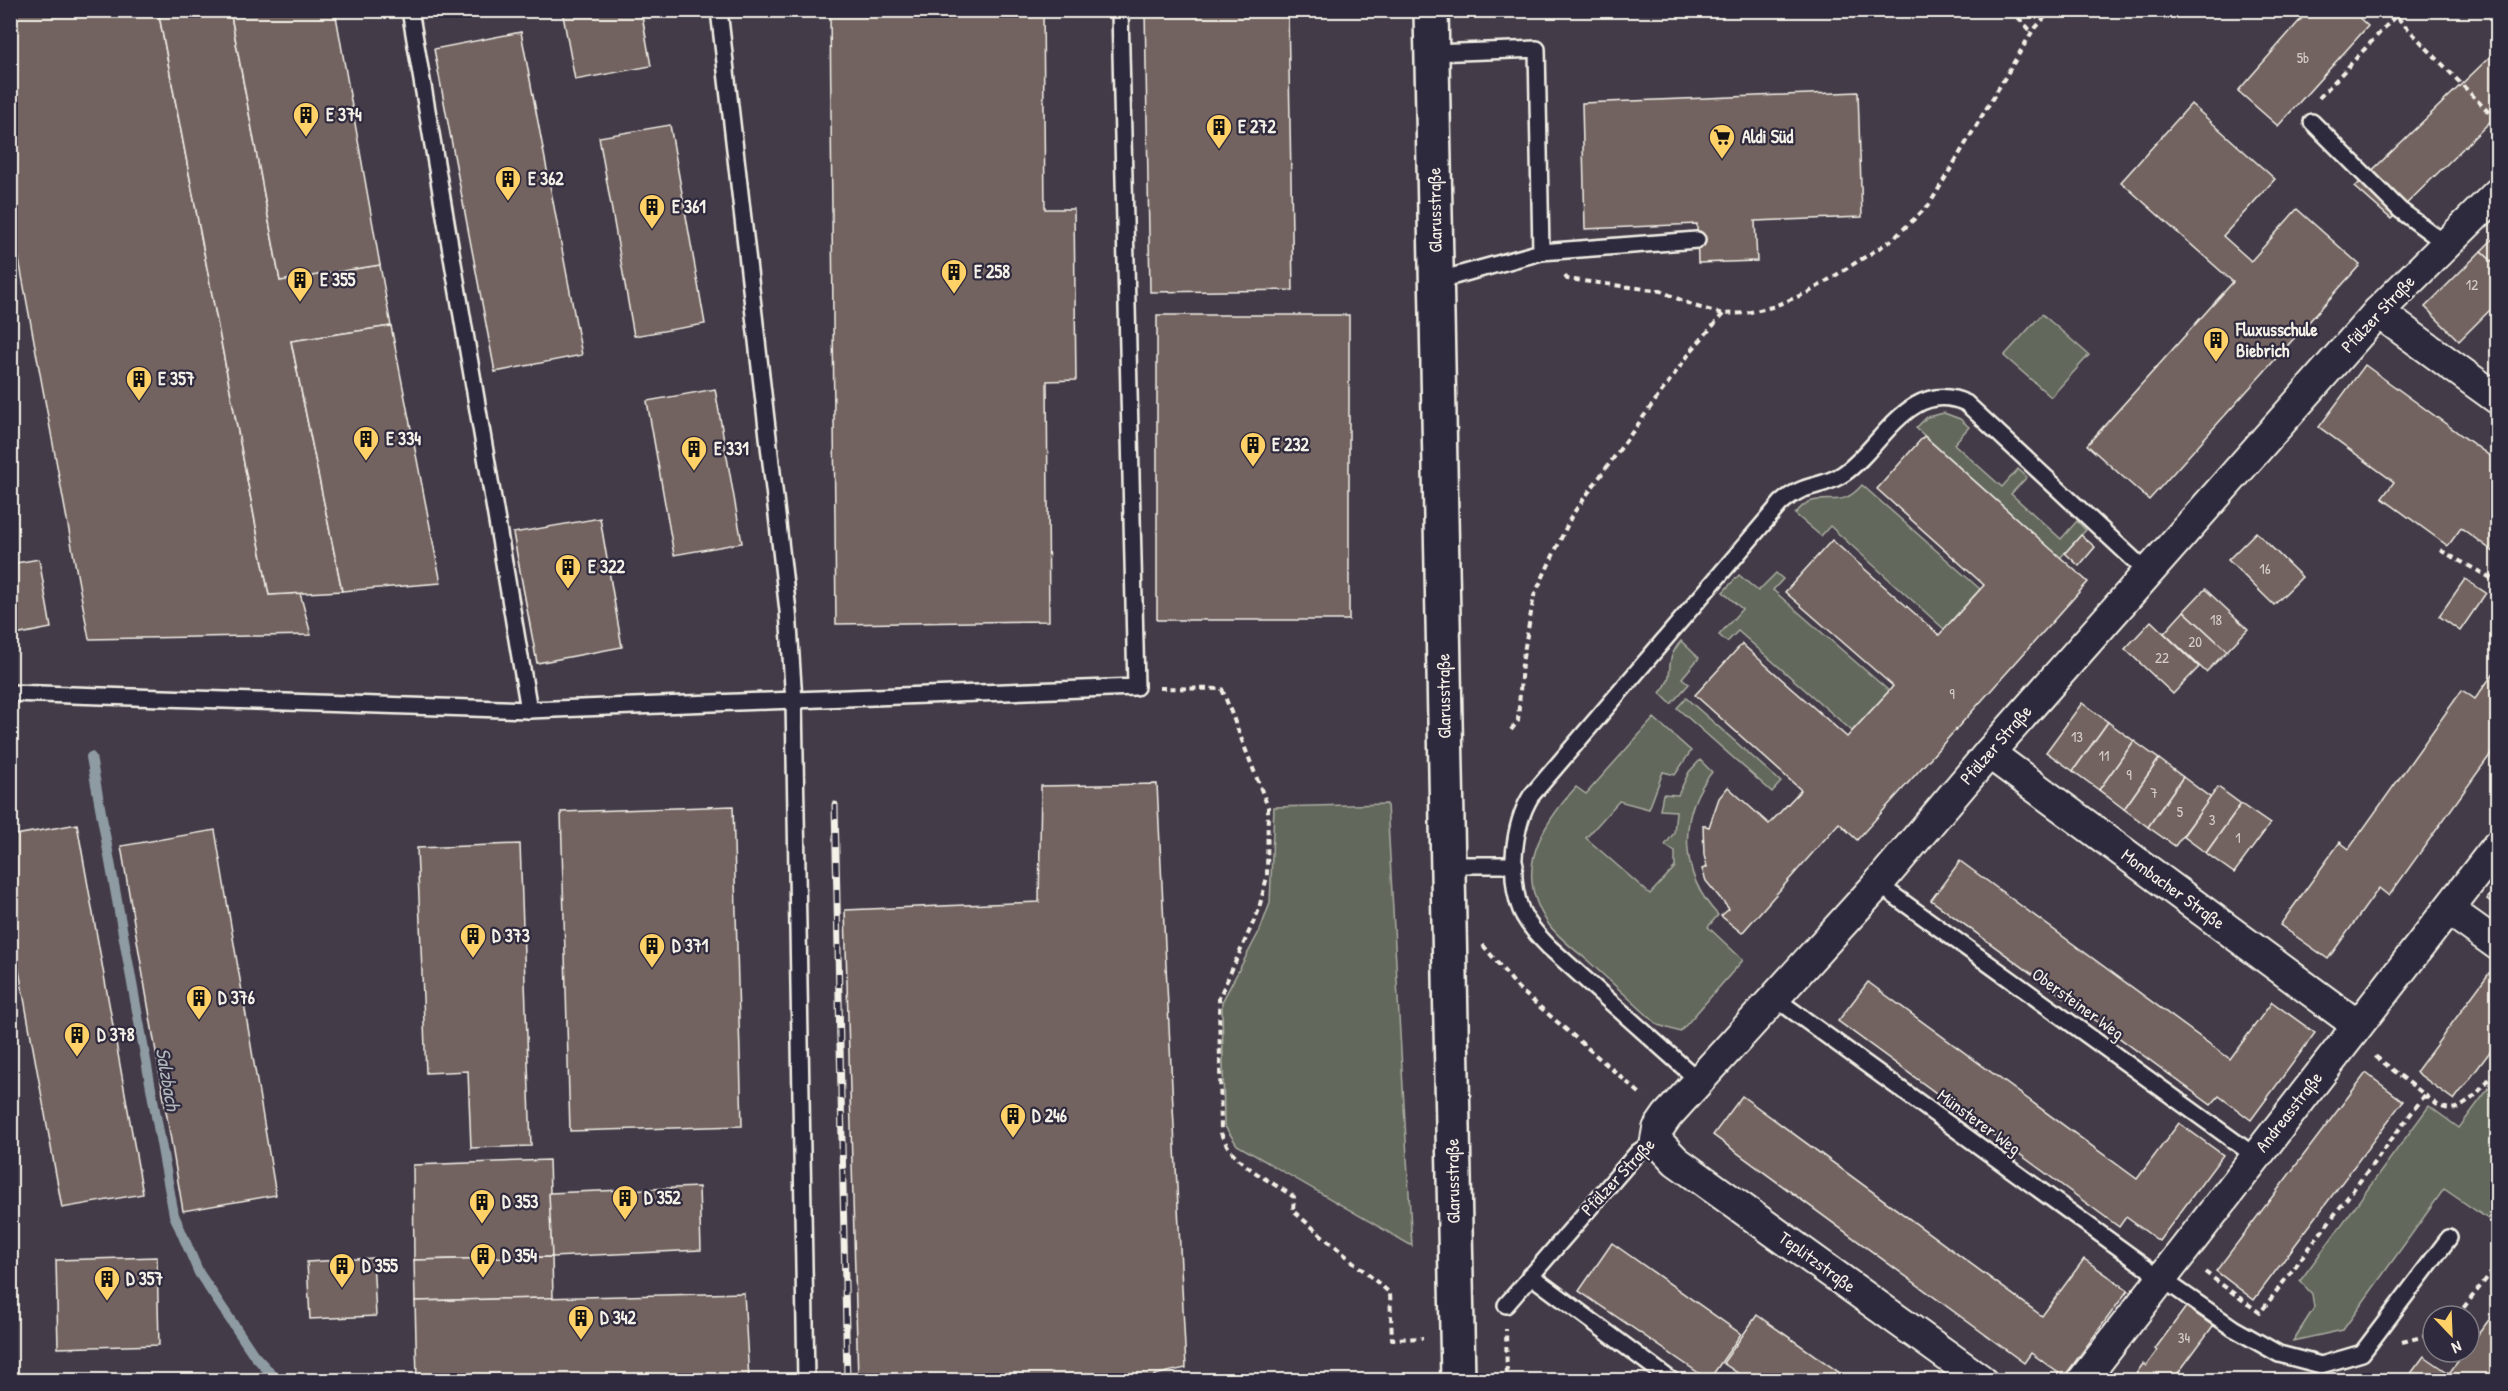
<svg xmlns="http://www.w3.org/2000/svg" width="2508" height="1391" font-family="'Patrick Hand',sans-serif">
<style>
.green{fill:#62695c;stroke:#abada2;stroke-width:1.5}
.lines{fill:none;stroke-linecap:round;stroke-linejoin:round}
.stream{stroke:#8e9ba2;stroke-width:10}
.building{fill:#736461;stroke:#f4f1e8;stroke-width:1.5}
.lane-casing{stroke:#f4f1e8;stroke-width:20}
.street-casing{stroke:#f4f1e8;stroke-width:34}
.secondary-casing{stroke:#f4f1e8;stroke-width:38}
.path{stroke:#f4f1e8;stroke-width:4;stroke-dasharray:6 4.5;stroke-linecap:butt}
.lane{stroke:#2f2a3d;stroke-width:15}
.street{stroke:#2f2a3d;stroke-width:30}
.secondary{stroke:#2f2a3d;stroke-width:33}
.rail-casing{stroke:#f4f1e8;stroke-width:7}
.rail{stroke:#2f2a3d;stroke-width:4.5;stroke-dasharray:14;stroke-linecap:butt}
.labels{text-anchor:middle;stroke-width:4.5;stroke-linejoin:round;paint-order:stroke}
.number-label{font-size:15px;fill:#d4cec6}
.poi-label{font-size:18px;font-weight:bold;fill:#f4f1e8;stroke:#2f2a3d;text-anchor:start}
.street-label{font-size:18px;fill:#f4f1e8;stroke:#2f2a3d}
.water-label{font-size:20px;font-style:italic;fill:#b0b7ba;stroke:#2f2a3d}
</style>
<rect width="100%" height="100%" fill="#433b48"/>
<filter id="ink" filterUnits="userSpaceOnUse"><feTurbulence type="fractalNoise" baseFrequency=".0167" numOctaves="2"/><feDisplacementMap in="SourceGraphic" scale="12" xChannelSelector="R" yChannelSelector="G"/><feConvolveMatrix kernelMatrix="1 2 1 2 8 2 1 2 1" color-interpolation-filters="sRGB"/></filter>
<g filter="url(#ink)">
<g class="green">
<path d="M2042 314 2089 355 2051 397 2004 356Z"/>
<path d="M1944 413 1960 419 1969 427 1954 444 2002 487 2018 469 2027 477 2011 494 2061 539 2077 521 2086 530 2060 558 1916 428 1927 417Z"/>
<path d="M1862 485 1980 589 1944 629 1830 526 1821 536 1795 514C1799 510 1803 504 1809 502 1832 495 1842 508 1862 485Z"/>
<path d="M1776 573 1783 579 1773 590 1889 691 1852 731 1738 631 1727 642 1719 635 1742 609 1723 592 1739 575 1758 591Z"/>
<path d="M1681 641 1699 658 1682 678 1689 684 1671 704 1660 693C1678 673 1661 664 1681 641Z"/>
<path d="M1686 698 1781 782 1772 792 1677 708Z"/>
<path d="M1654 718 1691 751 1675 775 1663 772 1649 809 1619 801 1586 838 1650 894 1675 867V852L1665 845 1674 833 1676 811 1660 810 1663 794 1678 795 1689 772 1700 760 1712 772C1677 815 1680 875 1718 915L1708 927 1743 960 1680 1032 1658 1025C1635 1004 1611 982 1587 960 1574 949 1557 937 1547 922 1513 871 1541 826 1576 787L1586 794Z"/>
<path d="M1387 804 1412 1246 1237 1145 1224 1125 1222 1002 1260 930 1270 903 1274 807Z"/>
<path d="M2497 1077V1225L2444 1189 2343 1330 2293 1341 2314 1308 2312 1294 2300 1281 2429 1106 2459 1128Z"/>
</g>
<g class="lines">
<path class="stream" d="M91 757 174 1215 199 1273 254 1355 277 1380"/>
</g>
<g class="building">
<path d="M10 10H158L269 595 300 593 311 635 89 639 10 211Z"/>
<path d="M158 10H230L280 281 380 265 391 326 291 341 342 591 269 595Z"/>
<path d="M230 10H335L380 265 280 281Z"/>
<path d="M478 10H516L479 17Z"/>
<path d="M562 10H641L651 66 575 80Z"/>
<path d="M830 10H1043L1045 209H1074L1076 380 1047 381 1049 621 836 624Z"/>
<path d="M1145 10H1288L1293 290 1150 292Z"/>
<path d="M2309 10H2351L2368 26 2278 126 2238 91Z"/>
<path d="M521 32 582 355 495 372 434 49Z"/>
<path d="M2498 49V114L2391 219 2355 187Z"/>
<path d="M1858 92 1862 217 1755 221 1757 261 1698 263 1697 224 1585 229 1582 103Z"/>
<path d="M2191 104 2275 179 2223 236 2251 261 2297 209 2360 265 2149 500 2087 445 2233 282 2121 182Z"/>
<path d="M670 125 705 324 634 336 599 137Z"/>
<path d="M2498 234V267L2481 251Z"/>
<path d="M2481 251 2498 267V302L2459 341 2425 307Z"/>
<rect x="1157" y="315" width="192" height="305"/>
<path d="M391 326 441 583 342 591 291 341Z"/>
<path d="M2365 365 2498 462V555L2461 528 2448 546 2382 498 2394 482 2319 427Z"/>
<path d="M715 389 742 543 674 555 647 401Z"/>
<path d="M1924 436 2088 582 1857 840 1839 823 1742 933 1721 916 1729 909 1706 881 1702 869 1707 867 1704 855 1703 825 1709 827 1719 798 1728 787 1769 824 1801 790 1695 695 1742 644 1847 737 1889 691 1893 686 1785 592 1832 540 1939 635 1984 585 1877 489Z"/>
<path d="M600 518 622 647 537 663 513 533Z"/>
<path d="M2256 532 2302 577 2274 605 2228 560Z"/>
<path d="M2081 535 2095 547 2079 566 2065 553Z"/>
<path d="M39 559 51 628 10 636V564Z"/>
<path d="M2465 579 2486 593 2460 631 2439 616Z"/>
<path d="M2205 589 2248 629 2227 651 2184 611Z"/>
<path d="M2184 611 2227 651 2206 672 2164 633Z"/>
<path d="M2151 621 2199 667 2173 694 2125 649Z"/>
<path d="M2498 667V744L2389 896 2379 888 2328 959 2280 925 2340 842 2349 849 2462 690 2475 699Z"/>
<path d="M2082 703 2108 722 2073 771 2046 752Z"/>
<path d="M2108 722 2134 741 2099 790 2073 771Z"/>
<path d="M2134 741 2159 759 2124 809 2099 790Z"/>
<path d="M2159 759 2183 777 2148 827 2124 809Z"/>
<path d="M2183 777 2211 798 2175 846 2148 827Z"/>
<path d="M1157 784 1186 1368 1154 1375 1155 1380H858L845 910 1039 902 1041 786Z"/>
<path d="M2218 787 2241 804 2206 853 2183 836Z"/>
<path d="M2241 804 2270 824 2234 873 2206 853Z"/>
<path d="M733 806 742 1126 570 1131 561 812Z"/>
<path d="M77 824 143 1194 62 1208 10 921V836Z"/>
<path d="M215 830 276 1195 183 1211 121 846Z"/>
<path d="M520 844 531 1146 471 1148 468 1071 426 1073 417 848Z"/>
<path d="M1960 861 2230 1059 2272 1002 2315 1033 2251 1120 2219 1096 2211 1105 1931 900Z"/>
<path d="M2498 884V907L2487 899Z"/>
<path d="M2490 972 2498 978V1041L2454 1100 2416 1072Z"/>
<path d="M1868 982 2137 1179 2179 1123 2223 1155 2159 1241 2126 1217 2119 1227 1838 1021Z"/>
<path d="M2366 1073 2403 1101 2254 1300 2216 1271Z"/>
<path d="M1742 1096 2042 1316 2084 1259 2128 1290 2064 1377 2031 1353 2024 1363 1713 1135Z"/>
<path d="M549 1160 552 1257 414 1260 413 1165Z"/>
<path d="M699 1187 701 1250 552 1257 549 1193Z"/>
<path d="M1612 1243 1741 1334 1709 1380 1579 1291Z"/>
<path d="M157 1257 159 1345 58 1348 56 1260Z"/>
<path d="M552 1257 553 1298 415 1301 414 1260Z"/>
<path d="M373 1258 376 1316 310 1319 307 1262Z"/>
<path d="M744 1293 749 1380H417L415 1301Z"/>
<path d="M2186 1307 2213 1326 2173 1380H2131L2143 1364 2146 1366 2157 1351 2155 1349Z"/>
<path d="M2498 1308V1380H2458L2449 1373 2465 1352H2469V1346Z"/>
<path d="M1757 1315 1850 1380H1748L1723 1363Z"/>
<path d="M2424 1356 2449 1373 2458 1380H2406Z"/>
</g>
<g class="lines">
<g class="lane-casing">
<g id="lane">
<path d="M410 10 529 710"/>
<path d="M719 10 788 611 794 701 806 1380"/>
<path d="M1432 53 1537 49 1541 252 1436 281"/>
<path d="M2312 122 2400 210 2446 244"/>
<path d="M1541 252 1697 240"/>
<path d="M10 693 529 710 1136 687 1120 10"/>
<path d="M1447 865H1515"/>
<path d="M1878 884 2255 1156"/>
<path d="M1775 998 2161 1278 2233 1328 2279 1354 2321 1365 2362 1353 2449 1238"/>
<path d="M1699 1081 1549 947C1538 936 1527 924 1521 910 1508 878 1513 825 1531 796L1781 503C1804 482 1821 489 1843 474 1881 449 1909 377 1966 403L2147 572"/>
<path d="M1530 1275 1671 1380"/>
<path d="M1506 1305 1638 1152 1656 1140"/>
</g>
</g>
<g class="street-casing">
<g id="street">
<path d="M2378 312 2498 399"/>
<path d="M1989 753 2357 1025"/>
<path d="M2449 910 2498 945"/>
<path d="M1981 1380 1676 1161 1656 1140 1658 1129 1667 1116 1878 884 1989 753 2378 312 2498 193"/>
<path d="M2083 1380 2498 845"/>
</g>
</g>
<g class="secondary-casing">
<path id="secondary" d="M1431 10 1458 1380"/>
</g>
<g class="path">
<path d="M2011 10 2032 32"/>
<path d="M2390 10 2498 122"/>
<path d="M2319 98 2401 10"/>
<path d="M1565 276 1567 279 1661 291 1694 306 1723 314 1746 313 1772 307 1809 292 1892 240 1929 205 2032 32 2051 10"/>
<path d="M2440 550 2498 582"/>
<path d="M1159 688 1222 689 1268 807 1267 877 1258 912 1219 998 1221 1133C1232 1164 1268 1179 1294 1197L1293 1211 1390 1293 1392 1339 1423 1338"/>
<path d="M1511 730 1518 721 1522 663 1534 596 1572 515 1692 350 1723 314"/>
<path d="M1483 945 1518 988 1643 1096"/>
<path d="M2425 1095C2431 1100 2438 1107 2445 1108 2467 1114 2486 1081 2498 1068"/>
<path d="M2205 1272 2260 1313 2425 1095 2375 1056"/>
<path d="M2457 1316 2498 1264"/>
<path d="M2402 1342 2433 1334"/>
<path d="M1492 1380 1507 1379 1506 1329"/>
</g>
<use href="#lane" class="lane"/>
<use href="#street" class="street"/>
<use href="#secondary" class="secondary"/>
<g class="rail-casing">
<path id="rail" d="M835 805 847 1380"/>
</g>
<use href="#rail" class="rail"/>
</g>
</g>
<defs>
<g id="building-pin" transform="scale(1.35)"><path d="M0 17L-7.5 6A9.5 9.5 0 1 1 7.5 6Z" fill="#ffd166" stroke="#2f2a3d"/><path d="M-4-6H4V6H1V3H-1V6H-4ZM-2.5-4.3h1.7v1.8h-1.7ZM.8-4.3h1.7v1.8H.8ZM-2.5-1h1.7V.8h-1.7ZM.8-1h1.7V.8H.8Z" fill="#111"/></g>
<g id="supermarket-pin" transform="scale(1.35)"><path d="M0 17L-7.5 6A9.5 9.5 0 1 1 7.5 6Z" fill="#ffd166" stroke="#2f2a3d"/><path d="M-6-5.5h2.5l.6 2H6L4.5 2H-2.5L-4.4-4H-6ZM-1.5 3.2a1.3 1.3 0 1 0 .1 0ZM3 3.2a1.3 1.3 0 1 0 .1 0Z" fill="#111"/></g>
</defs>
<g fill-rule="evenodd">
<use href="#building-pin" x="306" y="115"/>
<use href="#building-pin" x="1219" y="127"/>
<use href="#supermarket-pin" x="1722" y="137"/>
<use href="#building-pin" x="508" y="179"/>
<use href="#building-pin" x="652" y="207"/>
<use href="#building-pin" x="954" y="272"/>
<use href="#building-pin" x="300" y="280"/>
<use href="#building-pin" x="2216" y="340"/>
<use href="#building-pin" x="139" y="379"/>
<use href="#building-pin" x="366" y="439"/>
<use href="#building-pin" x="1253" y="445"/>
<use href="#building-pin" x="694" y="449"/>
<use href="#building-pin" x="568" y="567"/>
<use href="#building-pin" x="473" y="936"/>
<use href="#building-pin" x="652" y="946"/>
<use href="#building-pin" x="199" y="998"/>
<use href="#building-pin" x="77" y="1035"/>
<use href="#building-pin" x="1013" y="1116"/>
<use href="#building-pin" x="625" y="1198"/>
<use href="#building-pin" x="482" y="1202"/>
<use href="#building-pin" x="483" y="1256"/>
<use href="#building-pin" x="342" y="1266"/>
<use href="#building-pin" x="107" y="1279"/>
<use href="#building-pin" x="581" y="1318"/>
</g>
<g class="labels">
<g class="number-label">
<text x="2303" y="63">5b</text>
<text x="2472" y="290">12</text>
<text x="2265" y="574">16</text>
<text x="2216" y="625">18</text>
<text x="2195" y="647">20</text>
<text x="2162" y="663">22</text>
<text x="1952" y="699">9</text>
<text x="2077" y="742">13</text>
<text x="2104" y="761">11</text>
<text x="2129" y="780">9</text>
<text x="2154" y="798">7</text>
<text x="2180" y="817">5</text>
<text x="2212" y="825">3</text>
<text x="2238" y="843">1</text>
<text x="2184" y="1343">34</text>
</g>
<g class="poi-label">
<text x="326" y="121">E 374</text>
<text x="1238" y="133">E 272</text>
<text x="1742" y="143">Aldi Süd</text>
<text x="528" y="185">E 362</text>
<text x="672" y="213">E 361</text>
<text x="974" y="278">E 258</text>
<text x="320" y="286">E 355</text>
<text x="2236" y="336">Fluxusschule<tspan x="2236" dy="21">Biebrich</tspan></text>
<text x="158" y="385">E 357</text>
<text x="386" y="445">E 334</text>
<text x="1272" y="451">E 232</text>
<text x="714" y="455">E 331</text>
<text x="588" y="573">E 322</text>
<text x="492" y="942">D 373</text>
<text x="672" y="952">D 371</text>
<text x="218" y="1004">D 376</text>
<text x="97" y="1041">D 378</text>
<text x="1032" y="1122">D 246</text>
<text x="644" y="1204">D 352</text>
<text x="502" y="1208">D 353</text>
<text x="502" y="1262">D 354</text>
<text x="362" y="1272">D 355</text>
<text x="126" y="1285">D 357</text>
<text x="600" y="1324">D 342</text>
</g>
<g class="street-label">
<text transform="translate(1435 210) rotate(-91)" y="6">Glarusstraße</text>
<text transform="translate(2378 314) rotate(-47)" y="6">Pfälzer Straße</text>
<text transform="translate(1444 696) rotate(-91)" y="6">Glarusstraße</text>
<text transform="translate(1996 745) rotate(-49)" y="6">Pfälzer Straße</text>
<text transform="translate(2173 889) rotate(36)" y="6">Mombacher Straße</text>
<text transform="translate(2078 1004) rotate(36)" y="6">Obersteiner Weg</text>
<text transform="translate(2289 1112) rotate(-52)" y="6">Andreasstraße</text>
<text transform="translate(1979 1122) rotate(36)" y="6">Münsterer Weg</text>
<text transform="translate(1618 1177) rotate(-47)" y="6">Pfälzer Straße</text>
<text transform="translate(1453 1181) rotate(-91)" y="6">Glarusstraße</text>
<text transform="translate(1817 1262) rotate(36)" y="6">Teplitzstraße</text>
</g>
<g class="water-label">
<text transform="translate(168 1079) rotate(80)" y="7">Salzbach</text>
</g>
</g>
<rect width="2508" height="1391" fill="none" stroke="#2f2a3d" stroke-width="36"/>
<rect x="18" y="18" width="2472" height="1355" fill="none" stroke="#f4f1e8" stroke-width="2" filter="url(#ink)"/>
<g transform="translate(2451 1334) rotate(157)"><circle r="28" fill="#2f2a3d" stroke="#7e7a81" stroke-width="1.5"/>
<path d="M0-4.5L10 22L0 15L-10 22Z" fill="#ffd166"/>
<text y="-9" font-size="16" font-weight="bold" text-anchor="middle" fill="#f4f1e8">N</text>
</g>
</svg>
